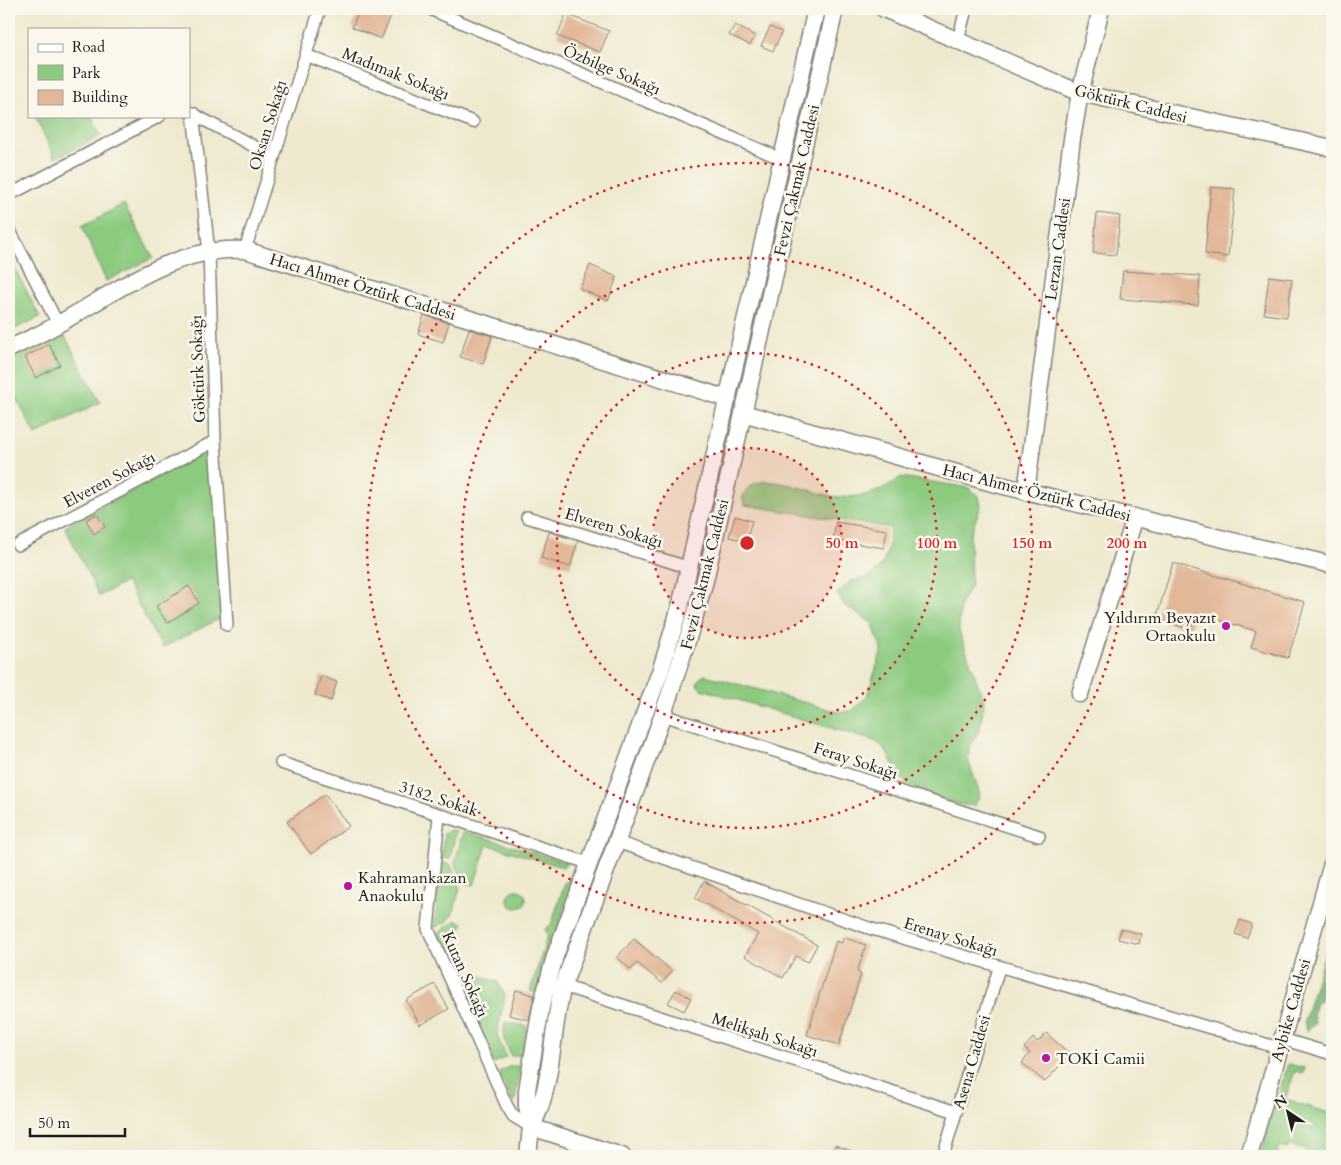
<svg xmlns="http://www.w3.org/2000/svg" width="1341" height="1165" font-family="Cardo,serif">
<style>
.green{fill:#8cca80;stroke:#54734e}
.forest{fill:#71ae6e;stroke:#466545}
.building{fill:#e2b899}
.lines{fill:none;stroke-linecap:round;stroke-linejoin:round}
.street-casing{stroke:#858276;stroke-width:14}
.secondary-casing{stroke:#858276;stroke-width:19}
.street{stroke:#fff;stroke-width:11}
.secondary{stroke:#fff;stroke-width:16}
.ring{fill:none;stroke:#d62828;stroke-width:2.5;stroke-dasharray:2.5 5}
.poi-dot{fill:#b5179e;stroke:#fbf7ec;stroke-width:2}
.labels{text-anchor:middle;stroke-width:5;stroke-linejoin:round;paint-order:stroke}
.street-label{font-size:16px;fill:#1c1c1c;stroke:#fbf7ec}
.poi-label{font-size:16px;fill:#1c1c1c;stroke:#fbf7ec;text-anchor:start}
.centre{fill:#d62828;stroke:#fbf7ec;stroke-width:2.5}
.ring-label{font-size:15px;text-anchor:middle;font-weight:bold;fill:#d62828;stroke:#fbf7ec;stroke-width:5;stroke-linejoin:round;paint-order:stroke}
</style>
<rect width="100%" height="100%" fill="#fbf7ec"/>
<filter id="ink" filterUnits="userSpaceOnUse"><feTurbulence type="fractalNoise" baseFrequency=".02" numOctaves="2"/><feDisplacementMap in="SourceGraphic" scale="10" xChannelSelector="R" yChannelSelector="G"/><feConvolveMatrix kernelMatrix="1 2 1 2 8 2 1 2 1" color-interpolation-filters="sRGB"/></filter>
<filter id="wash" filterUnits="userSpaceOnUse"><feTurbulence type="fractalNoise" baseFrequency=".0096" numOctaves="4" result="noise"/><feDisplacementMap in="SourceGraphic" scale="20" xChannelSelector="R" yChannelSelector="G"/><feGaussianBlur stdDeviation="1.12" result="paint"/><feColorMatrix in="noise" values="0 0 0 0 0 0 0 0 0 0 0 0 0 0 0 0 0 1.4 0 .05"/><feComposite in="paint" operator="in"/></filter>
<g filter="url(#wash)">
<rect width="100%" height="100%" fill="#eee9cf"/>
<g class="green">
<path d="M35 116H91L101 136 55 158Z"/>
<path d="M124 204 153 258 106 281 82 226Z"/>
<path d="M12 263 40 317 9 332V265Z"/>
<path d="M61 329 100 402 36 435 9 385V357Z"/>
<path d="M201 453 214 463 221 618 162 648 126 582 99 596 65 527Z"/>
<path d="M901 477 970 488 979 497 981 506 970 534 971 585 960 605 959 631 984 701 980 729 970 746 968 759 980 795 975 805C957 808 911 791 900 777 889 763 893 755 877 742L702 689 697 685 700 678 705 675 839 712 852 711 867 696 882 650 872 623 844 605 837 594 850 581C883 578 888 558 890 528L745 505 742 498C744 495 746 490 748 488 767 470 817 496 839 497 863 498 882 492 901 477Z"/>
<path d="M450 830 456 831 450 859 442 858 444 834Z"/>
<path d="M463 831 568 863 563 867 489 845 486 848 474 885 464 883 455 863Z"/>
<path d="M441 863 450 864 460 887 454 911 449 920 434 928Z"/>
<path d="M574 878 536 993 530 991 548 935 545 929 551 925 565 883Z"/>
<circle cx="517" cy="899" r="9"/>
<path d="M456 920 463 923 451 960 457 968 498 982 505 996 497 1035 506 1057 494 1063 435 935Z"/>
<path d="M505 1022 527 1026 522 1055 511 1056 503 1037Z"/>
<path d="M1288 1064 1305 1068 1303 1073 1295 1071 1285 1099 1332 1114 1331 1156H1322L1289 1145 1288 1149 1280 1146 1277 1156H1260Z"/>
<path d="M511 1066H520L515 1102H512L499 1072Z"/>
</g>
<path class="forest" d="M1332 930V991L1316 1003 1313 1012 1315 1024 1306 1031 1304 1021Z"/>
<g id="blocks">
<g class="building">
<path d="M360 9H386L393 11 381 39 352 27Z"/>
<path d="M566 14 609 31 600 52 557 36Z"/>
<path d="M735 25 755 36 750 45 729 35Z"/>
<path d="M770 27 782 32 773 51 761 46Z"/>
<path d="M1211 187 1235 189 1228 257 1205 254Z"/>
<path d="M1097 213 1120 216 1116 255 1093 253Z"/>
<path d="M590 265 617 277 608 301 580 289Z"/>
<path d="M1123 271 1200 276 1198 305 1120 299Z"/>
<path d="M1269 276 1292 279 1287 317 1264 314Z"/>
<path d="M424 315 449 323 443 342 418 334Z"/>
<path d="M469 329 492 336 483 364 460 357Z"/>
<path d="M49 344 60 365 36 378 25 357Z"/>
<path d="M97 514 105 527 94 534 86 520Z"/>
<path d="M735 516 752 521 746 541 729 537Z"/>
<path d="M836 522 887 530 884 548 833 540Z"/>
<path d="M549 532 578 541 570 567 541 558Z"/>
<path d="M1173 563 1305 602 1288 658 1251 647 1256 631 1195 613 1190 629 1156 619Z"/>
<path d="M189 586 199 603 167 623 156 606Z"/>
<path d="M321 676 337 682 331 701 315 695Z"/>
<path d="M325 794 349 826 311 854 287 822Z"/>
<path d="M704 881 817 945 808 962 796 956 783 978 745 956 758 934 695 898Z"/>
<path d="M1240 920 1252 924 1247 938 1235 934Z"/>
<path d="M1121 929 1141 934 1139 944 1118 939Z"/>
<path d="M843 937 866 945 857 972 861 974 839 1045 807 1035 836 941 842 943Z"/>
<path d="M634 939 672 971 662 983 637 963 631 970 617 957Z"/>
<path d="M435 984 449 1009 420 1025 406 1000Z"/>
<path d="M516 990 534 995 529 1020 509 1015Z"/>
<path d="M676 990 691 998 684 1011 668 1003Z"/>
<path d="M1046 1033 1070 1054 1045 1082 1022 1063 1030 1053 1024 1048 1033 1038 1038 1042Z"/>
<path d="M835 1145 863 1155V1156H830Z"/>
</g>
</g>
</g>
<g filter="url(#ink)">
<use href="#blocks" fill-opacity="0" stroke="#858276" stroke-width="1"/>
<g class="lines">
<g class="street-casing">
<g id="street">
<path d="M430 9 782 159"/>
<path d="M958 40 966 9"/>
<path d="M306 55 473 122"/>
<path d="M189 112 274 157"/>
<path d="M193 113 209 252 215 441 227 625"/>
<path d="M9 195 160 116"/>
<path d="M9 229 58 324"/>
<path d="M245 250 320 9"/>
<path d="M527 517 690 568"/>
<path d="M18 545 215 441"/>
<path d="M663 715 1039 836"/>
<path d="M281 763 588 863"/>
<path d="M439 816 428 929 507 1106 513 1116 531 1127"/>
<path d="M617 842 872 929 1279 1048"/>
<path d="M563 986 956 1112"/>
<path d="M1282 1039 1332 1054"/>
<path d="M943 1156 999 968"/>
</g>
</g>
<g class="secondary-casing">
<g id="secondary">
<path d="M884 9 1080 93 1332 148"/>
<path d="M9 349C26 340 44 333 60 323 117 291 177 245 245 250 406 300 568 348 728 399"/>
<path d="M743 413 996 484 1332 565"/>
<path d="M1026 492 1072 139 1080 93 1101 9"/>
<path d="M1080 694 1135 517"/>
<path d="M531 1127C553 1091 551 1029 563 986 612 851 666 719 705 581L835 9"/>
<path d="M531 1127 622 1156"/>
<path d="M528 1156 531 1127 527 1106V1090L541 1007 555 956 661 669 680 607 816 9"/>
<path d="M1249 1156 1332 864"/>
</g>
</g>
<use href="#street" class="street"/>
<use href="#secondary" class="secondary"/>
</g>
</g>
<circle cx="747" cy="543" r="95" fill="#d62828" fill-opacity=".12"/>
<g class="ring">
<circle cx="747" cy="543" r="95"/>
<circle cx="747" cy="543" r="190"/>
<circle cx="747" cy="543" r="285"/>
<circle cx="747" cy="543" r="380"/>
</g>
<g class="poi-dot">
<circle cx="1226" cy="626" r="5"/>
<circle cx="348" cy="886" r="5"/>
<circle cx="1046" cy="1058" r="5"/>
</g>
<g class="labels">
<g class="street-label">
<text transform="translate(612 69) rotate(23)" y="6">Özbilge Sokağı</text>
<text transform="translate(396 73) rotate(22)" y="6">Madımak Sokağı</text>
<text transform="translate(1131 103) rotate(14)" y="6">Göktürk Caddesi</text>
<text transform="translate(267 125) rotate(-73)" y="6">Oksan Sokağı</text>
<text transform="translate(796 180) rotate(-77)" y="6">Fevzi Çakmak Caddesi</text>
<text transform="translate(1057 249) rotate(-82)" y="6">Lerzan Caddesi</text>
<text transform="translate(363 286) rotate(17)" y="6">Hacı Ahmet Öztürk Caddesi</text>
<text transform="translate(197 369) rotate(-92)" y="6">Göktürk Sokağı</text>
<text transform="translate(109 479) rotate(-28)" y="6">Elveren Sokağı</text>
<text transform="translate(1037 492) rotate(14)" y="6">Hacı Ahmet Öztürk Caddesi</text>
<text transform="translate(614 527) rotate(17)" y="6">Elveren Sokağı</text>
<text transform="translate(704 574) rotate(-76)" y="6">Fevzi Çakmak Caddesi</text>
<text transform="translate(856 760) rotate(18)" y="6">Feray Sokağı</text>
<text transform="translate(439 798) rotate(18)" y="6">3182. Sokak</text>
<text transform="translate(951 936) rotate(17)" y="6">Erenay Sokağı</text>
<text transform="translate(466 974) rotate(66)" y="6">Kutan Sokağı</text>
<text transform="translate(1290 1010) rotate(-74)" y="6">Aybike Caddesi</text>
<text transform="translate(765 1034) rotate(18)" y="6">Melikşah Sokağı</text>
<text transform="translate(971 1062) rotate(-74)" y="6">Asena Caddesi</text>
</g>
<g class="poi-label">
<text x="1216" y="623" text-anchor="end">Yıldırım Beyazıt<tspan x="1216" dy="18">Ortaokulu</tspan></text>
<text x="358" y="883">Kahramankazan<tspan x="358" dy="18">Anaokulu</tspan></text>
<text x="1056" y="1064">TOKİ Camii</text>
</g>
</g>
<circle cx="747" cy="543" r="8" class="centre"/>
<g class="ring-label">
<text x="842" y="548">50 m</text>
<text x="937" y="548">100 m</text>
<text x="1032" y="548">150 m</text>
<text x="1127" y="548">200 m</text>
</g>
<rect width="1341" height="1165" fill="none" stroke="#fbf7ec" stroke-width="30"/>
<rect x="28" y="28" width="162" height="90" fill="#fbf7ec" stroke="#a29f99"/>
<rect x="38" y="44" width="25" height="8" fill="#ffffff" stroke="#a29f99"/>
<text x="72" y="52" font-size="15" fill="#1c1c1c">Road</text>
<rect x="38" y="65" width="25" height="15" fill="#8cca80" stroke="#a29f99"/>
<text x="72" y="78" font-size="15" fill="#1c1c1c">Park</text>
<rect x="38" y="90" width="25" height="15" fill="#e2b899" stroke="#a29f99"/>
<text x="72" y="102" font-size="15" fill="#1c1c1c">Building</text>
<g transform="translate(1288 1112) rotate(325)" stroke="#fbf7ec" stroke-width="4" paint-order="stroke">
<path d="M0-4L9 19L0 12L-9 19Z" fill="#1c1c1c"/>
<text y="-8" font-size="14" font-weight="bold" text-anchor="middle" fill="#1c1c1c">N</text>
</g>
<path d="M30 1128v8h95v-8" fill="none" stroke="#1c1c1c" stroke-width="2.5"/>
<text x="38" y="1128" font-size="15" fill="#1c1c1c" stroke="#fbf7ec" stroke-width="4" paint-order="stroke">50 m</text>
</svg>
